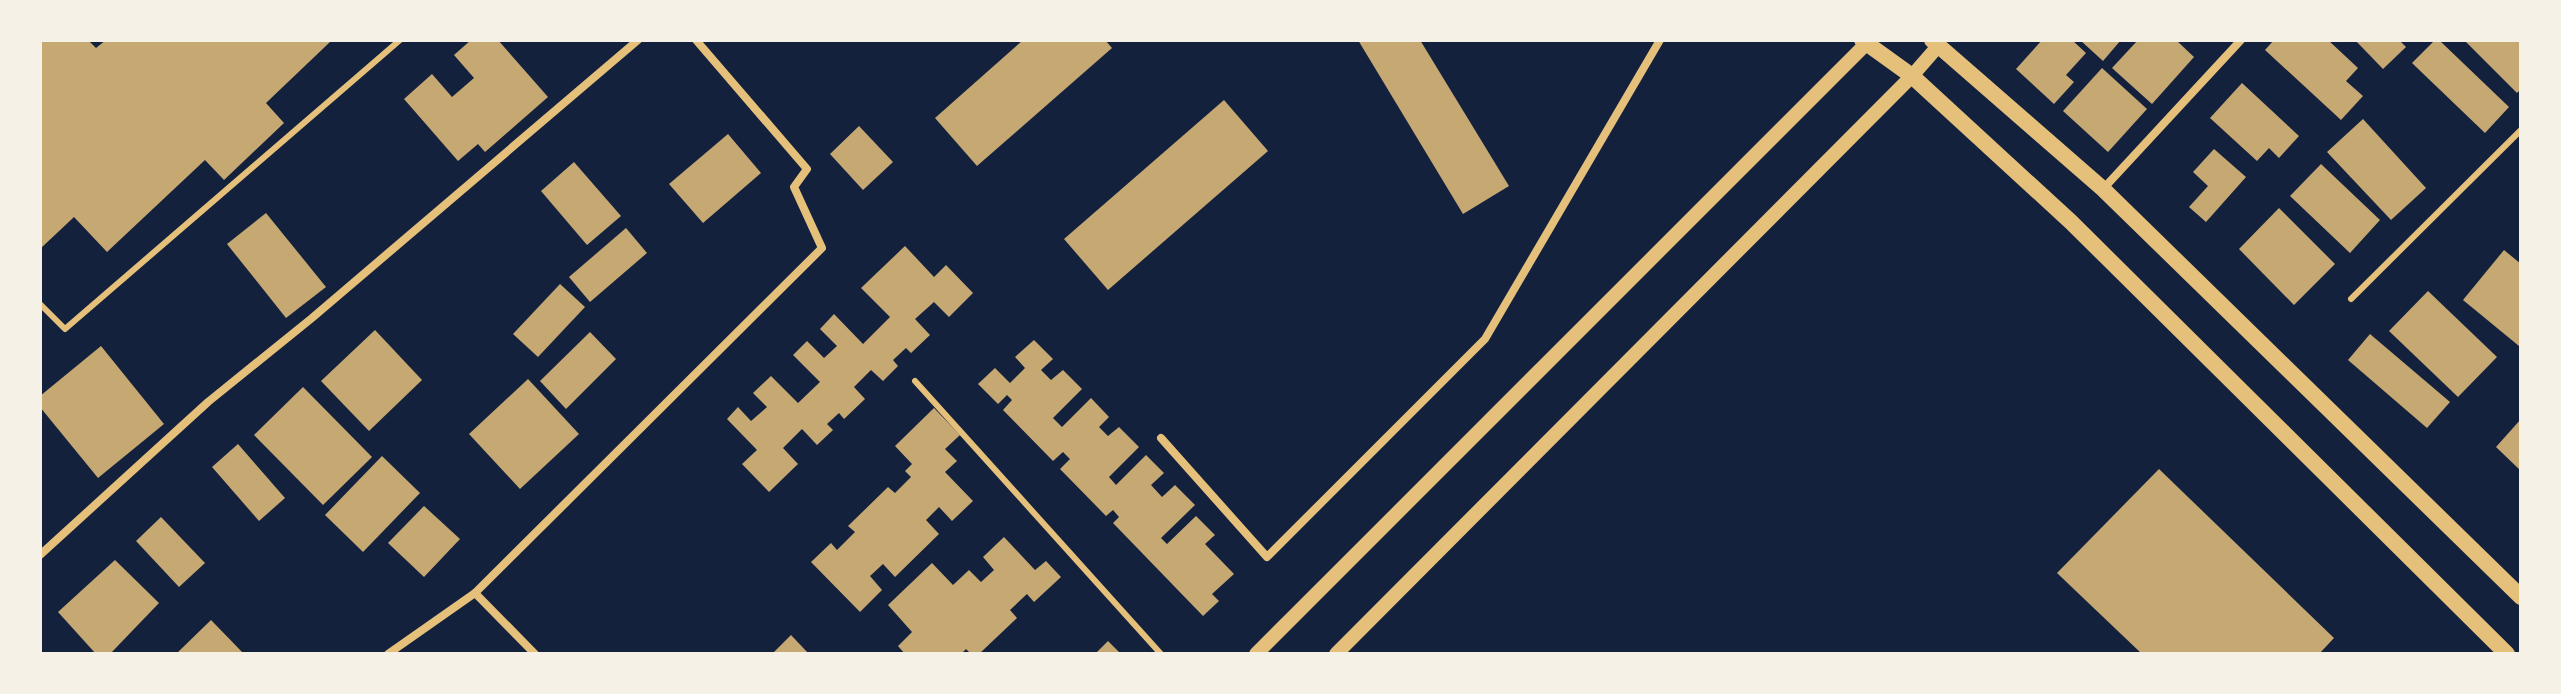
<svg xmlns="http://www.w3.org/2000/svg" width="2561" height="694" font-family="'Open Sans',sans-serif">
<style>
.building{fill:#c6a872}
.lines{fill:none;stroke-linecap:round;stroke-linejoin:round}
.service{stroke:#e5c07b;stroke-width:6}
.minor{stroke:#e5c07b;stroke-width:8}
.tertiary{stroke:#e5c07b;stroke-width:14}
.secondary{stroke:#e5c07b;stroke-width:16}
</style>
<rect width="100%" height="100%" fill="#14213d"/>
<g class="building">
<path d="M40 40H88L96 48 106 40H328L330 42 266 103 284 123 224 180 205 160 107 252 74 217 40 249Z"/>
<path d="M471 40H498L548 97 485 152 478 144 458 161 404 99 432 74 452 97 474 78 454 55Z"/>
<path d="M1023 40H1105L1112 48 977 166 935 118Z"/>
<path d="M1358 40H1420L1509 186 1463 214Z"/>
<path d="M2042 40H2072L2086 53 2066 75 2074 82 2054 104 2016 69Z"/>
<path d="M2080 40H2121L2103 61Z"/>
<path d="M2138 40H2176L2194 57 2152 104 2112 68Z"/>
<path d="M2274 40H2328L2358 68 2346 81 2363 96 2341 120 2265 50Z"/>
<path d="M2355 40H2399L2406 47 2383 69Z"/>
<path d="M2435 40H2439L2509 107 2485 133 2412 63Z"/>
<path d="M2464 40H2521V89L2517 93Z"/>
<path d="M2102 68 2147 109 2108 152 2063 111Z"/>
<path d="M2242 83 2299 136 2279 158 2269 148 2257 161 2210 118Z"/>
<path d="M1224 100 1268 151 1108 290 1064 239Z"/>
<path d="M2363 119 2426 188 2391 220 2327 152Z"/>
<path d="M859 126 893 162 863 190 830 154Z"/>
<path d="M728 134 761 173 703 223 669 184Z"/>
<path d="M2214 149 2246 177 2206 222 2189 207 2208 186 2193 172Z"/>
<path d="M574 162 621 216 587 245 541 191Z"/>
<path d="M2321 164 2380 220 2350 253 2290 196Z"/>
<path d="M2279 208 2335 264 2294 305 2239 249Z"/>
<path d="M266 213 326 287 286 318 227 244Z"/>
<path d="M626 228 647 253 590 302 569 277Z"/>
<path d="M905 246 934 277 946 265 973 293 949 317 934 302 915 319 930 335 911 353 906 348 893 360 898 366 883 381 871 370 854 387 865 399 844 419 839 413 827 424 833 430 817 445 802 429 783 448 798 464 769 492 742 464 757 450 727 419 738 407 751 421 767 407 753 393 771 376 798 403 820 382 793 355 807 341 824 358 837 346 820 329 834 314 863 344 890 317 861 288Z"/>
<path d="M2504 250 2521 264V343L2519 346 2463 300Z"/>
<path d="M560 284 585 307 538 357 513 334Z"/>
<path d="M2428 291 2497 357 2458 397 2389 331Z"/>
<path d="M375 330 422 380 369 431 321 381Z"/>
<path d="M590 332 616 359 566 409 540 381Z"/>
<path d="M2370 334 2450 402 2427 428 2348 360Z"/>
<path d="M1034 340 1053 359 1041 370 1051 380 1063 370 1082 389 1053 418 1062 427 1091 398 1109 417 1099 427 1108 436 1119 427 1139 447 1109 477 1116 485 1146 455 1164 473 1151 485 1162 497 1175 485 1195 505 1161 538 1167 544 1196 516 1215 535 1205 544 1234 574 1212 594 1219 601 1203 616 1113 523 1119 517 1113 510 1106 516 1060 469 1070 459 1063 452 1053 461 1003 410 1012 400 1007 395 998 404 978 384 995 368 1010 383 1025 368 1015 357Z"/>
<path d="M101 346 164 424 98 478 40 407V396Z"/>
<path d="M528 379 579 434 520 489 469 434Z"/>
<path d="M303 387 372 457 323 505 254 435Z"/>
<path d="M934 408 960 435 945 449 957 461 945 472 973 501 952 521 939 507 926 520 939 534 895 577 883 564 870 576 882 590 860 612 811 562 831 543 837 550 855 532 848 526 888 487 895 493 911 477 905 471 912 464 895 446Z"/>
<path d="M2521 419V471L2496 447Z"/>
<path d="M238 444 285 498 259 521 212 467Z"/>
<path d="M382 456 420 493 363 552 325 515Z"/>
<path d="M2159 469 2334 638 2319 654H2142L2057 573Z"/>
<path d="M424 506 460 539 424 577 388 543Z"/>
<path d="M161 517 205 563 179 587 136 541Z"/>
<path d="M1004 537 1035 570 1046 561 1061 577 1034 602 1027 594 1010 610 1017 618 979 654H971L966 649 961 654H905L898 646 912 632 888 605 932 563 953 585 969 570 981 582 994 570 983 557Z"/>
<path d="M115 560 159 603 110 654H96L58 612Z"/>
<path d="M211 620 244 654H176Z"/>
<path d="M791 635 809 654H772Z"/>
<path d="M1108 641 1121 654H1095Z"/>
</g>
<g class="lines">
<g class="service">
<path d="M2351 299 2521 130"/>
<path d="M40 304 65 329 400 40"/>
<path d="M915 381 1161 654"/>
</g>
<g class="minor">
<path d="M2103 189 2241 40"/>
<path d="M1161 438 1267 557 1485 339 1660 40"/>
<path d="M40 555 208 402 312 318 638 40"/>
<path d="M475 593 822 248 794 187 807 169 696 40"/>
<path d="M388 654 475 593 535 654"/>
</g>
<g class="tertiary">
<path d="M1256 654 1870 40"/>
<path d="M1336 654 1912 76 1939 45"/>
</g>
<g class="secondary">
<path d="M1862 40 1912 76 2071 222 2507 654"/>
<path d="M1932 40 2103 189 2521 597"/>
</g>
</g>
<rect width="2561" height="694" fill="none" stroke="#f6f1e7" stroke-width="84"/>
</svg>
